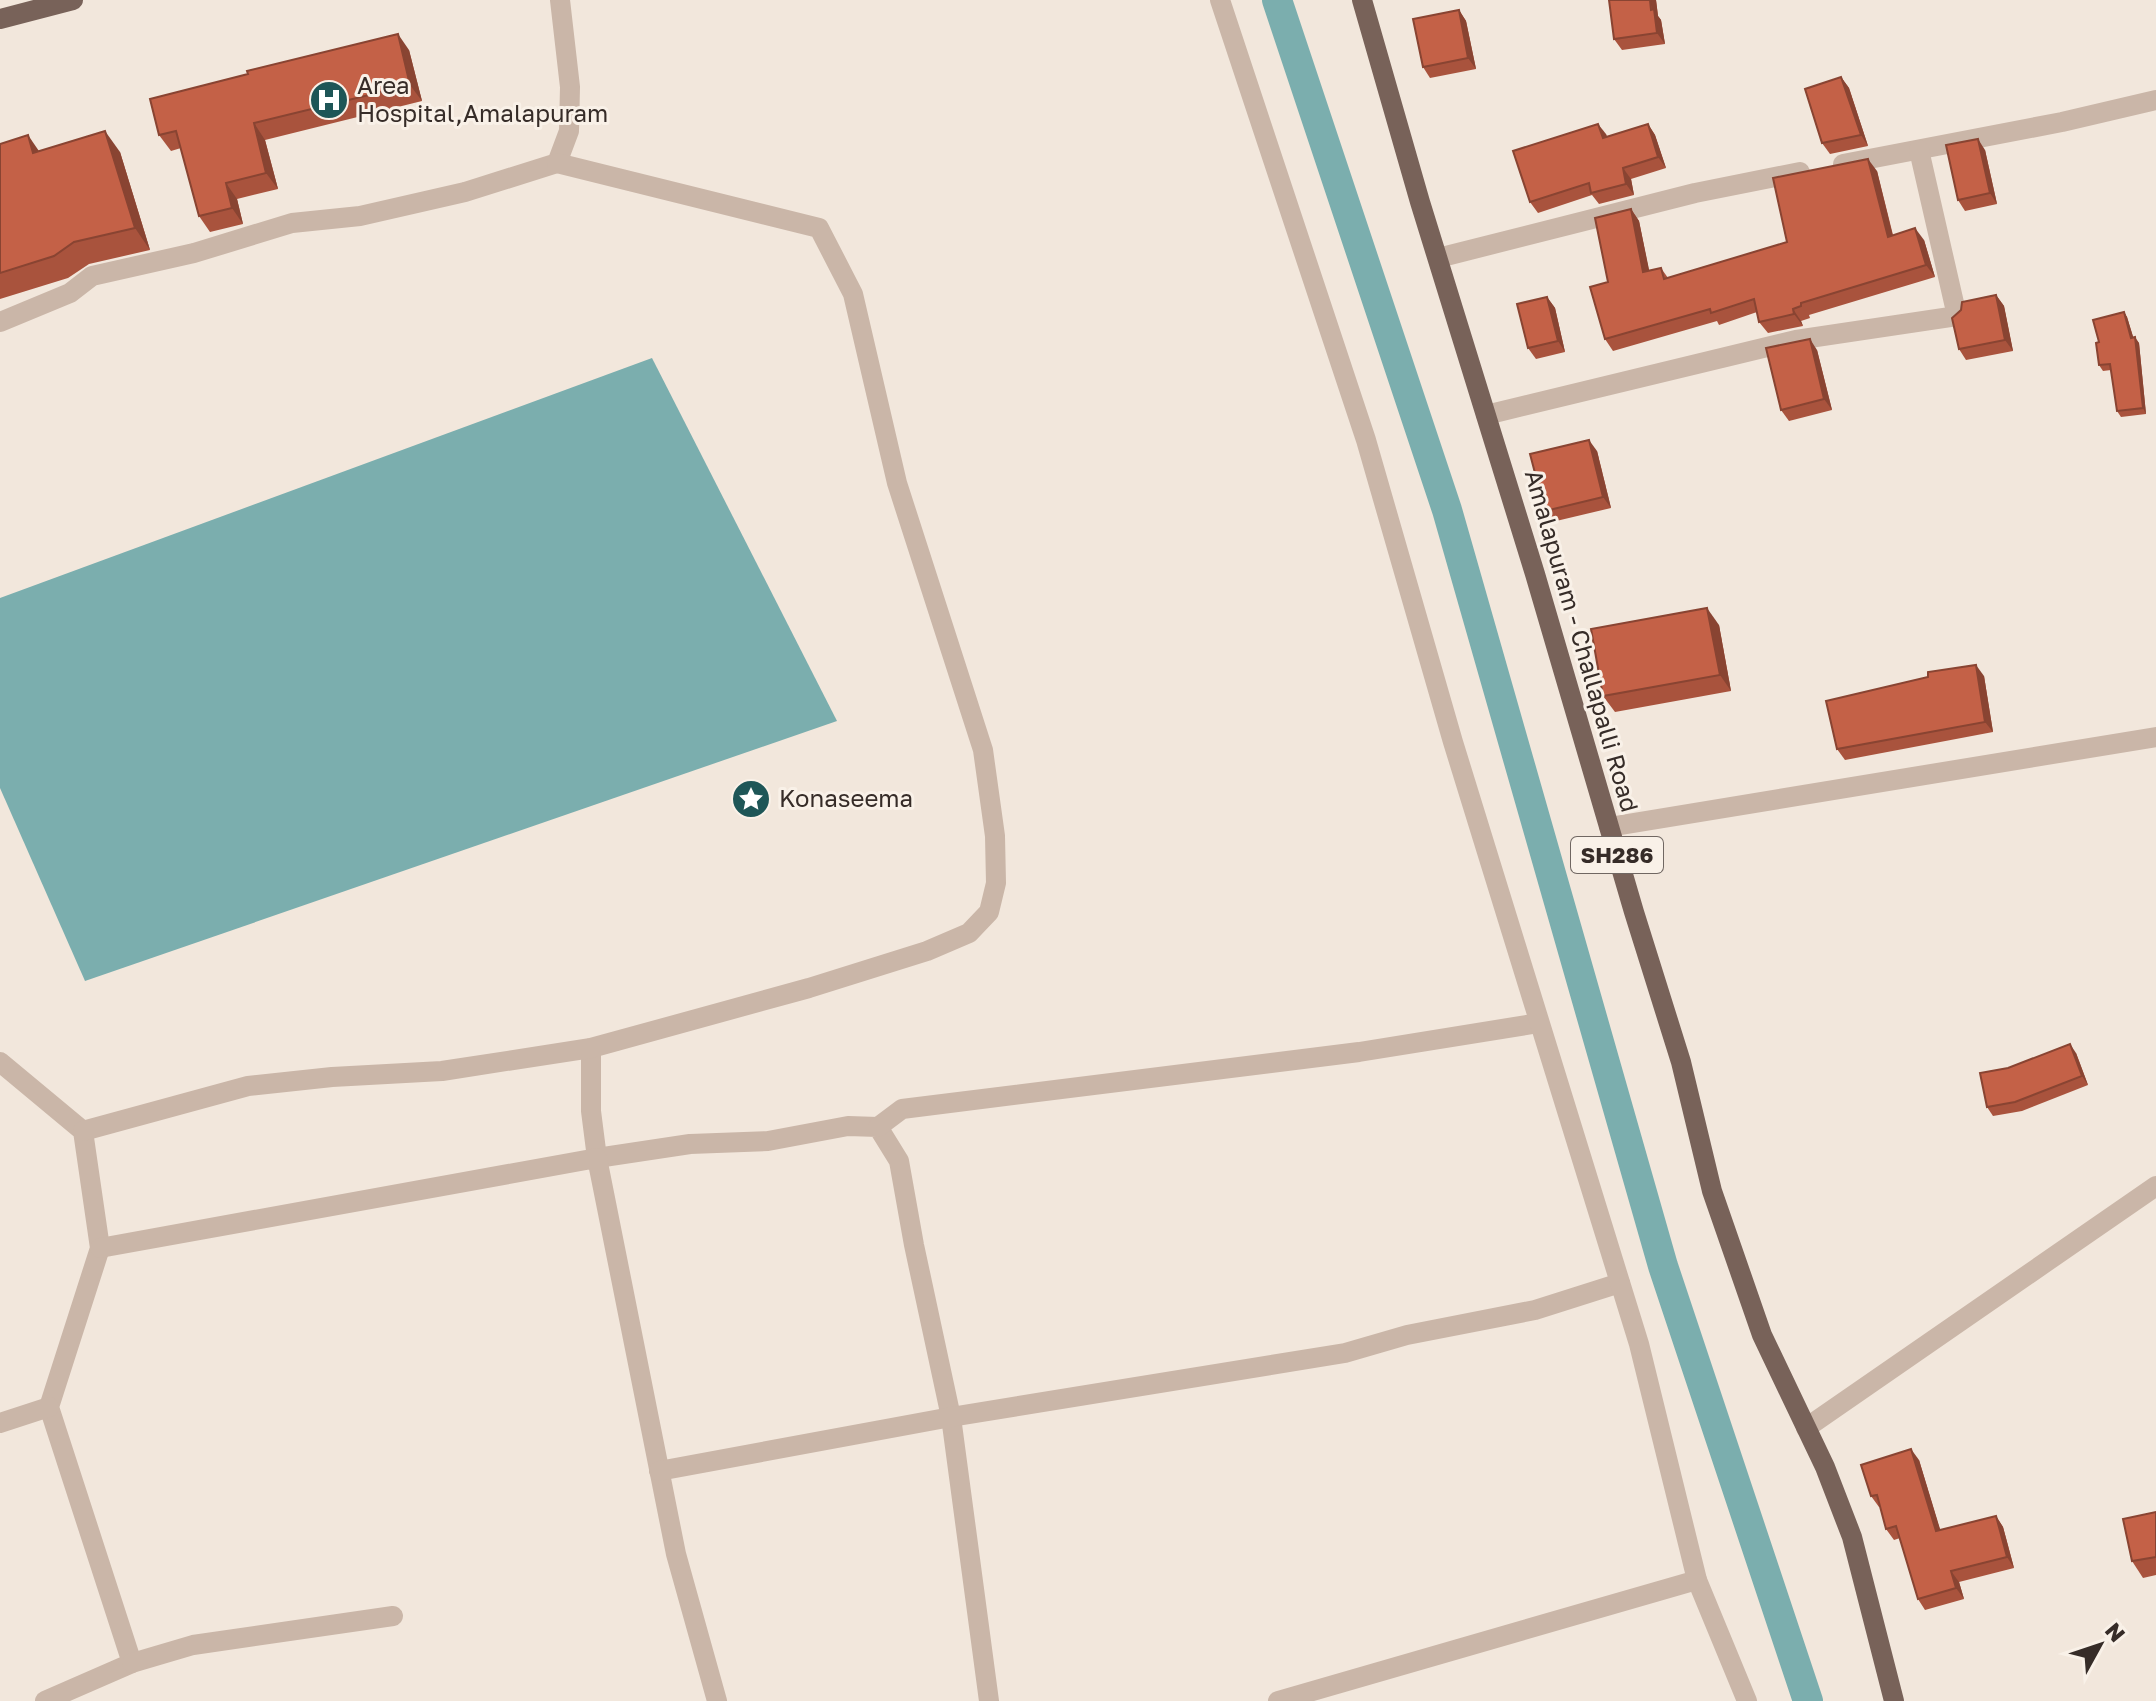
<svg xmlns="http://www.w3.org/2000/svg" width="2156" height="1701" font-family="'Golos Text',sans-serif">
<style>
.water{fill:#7baeae}
.lines{fill:none;stroke-linecap:round;stroke-linejoin:round}
.canal{stroke:#7baeae;stroke-width:30}
.minor{stroke:#cab6a8;stroke-width:20}
.tertiary{stroke:#cab6a8;stroke-width:20}
.primary{stroke:#786259;stroke-width:20}
.wall{fill:#a9533d}
.shaded-wall{fill:#894432}
.building{fill:#c46147;stroke:#894432;stroke-width:2}
.labels{text-anchor:middle;stroke-width:6;stroke-linejoin:round;paint-order:stroke}
.shield{fill:#f9f1e8;stroke:#706762;stroke-width:2}
.shield-label{font-size:22px;font-weight:bold;fill:#362c28}
.poi-label{font-size:24px;fill:#362c28;stroke:#f9f1e8;text-anchor:start}
.street-label{font-size:24px;fill:#362c28;stroke:#f9f1e8}
</style>
<rect width="100%" height="100%" fill="#f2e7dc"/>
<path class="water" d="M652 358 837 721 85 981 0 788V598Z"/>
<g class="lines">
<path class="canal" d="M1277 0 1447 510 1663 1266 1808 1701"/>
<g class="minor">
<path d="M1843 164 2062 122 2156 100"/>
<path d="M1438 258 1695 193 1800 172"/>
<path d="M0 322 70 293 92 276 194 253 292 223 360 216 465 192 557 163 569 131 570 87 560 0"/>
<path d="M1486 415 1796 340 1957 316 1919 150"/>
<path d="M1609 827 2156 737"/>
<path d="M591 1048V1111L597 1158 690 1144 768 1141 848 1126 878 1127 899 1161 914 1245 951 1417 989 1701"/>
<path d="M0 1062 83 1131 100 1248 49 1407 132 1663 45 1701"/>
<path d="M878 1127 902 1109 1359 1052 1539 1023"/>
<path d="M83 1131 248 1086 332 1077 442 1071 591 1048 809 988 927 951 969 933 989 912 996 883 995 836 983 750 897 483 853 294 819 228 557 163"/>
<path d="M100 1248 597 1158 676 1554 717 1701"/>
<path d="M0 1423 49 1407"/>
<path d="M1806 1428 2156 1186"/>
<path d="M659 1471 951 1417 1345 1353 1407 1335 1535 1310 1620 1283"/>
<path d="M132 1663 193 1645 393 1616"/>
<path d="M1278 1701 1697 1580"/>
</g>
<path class="tertiary" d="M1220 0 1366 440 1453 742 1639 1344 1697 1580 1747 1701"/>
<g class="primary">
<path d="M1362 0 1420 202 1535 574 1634 912 1681 1062 1712 1191 1762 1335 1825 1467 1852 1537 1894 1701"/>
<path d="M0 19 73 0"/>
</g>
</g>
<g class="wall">
<path d="M1609 0H1656L1658 16 1661 20 1665 44 1622 50 1614 39Z"/>
<path d="M1459 10 1466 21 1476 69 1430 78 1423 67Z"/>
<path d="M409 50 422 101 265 140 278 189 237 199 243 224 210 232 199 216 181 148 171 151 159 135Z"/>
<path d="M1841 77 1849 88 1868 146 1830 154 1822 143Z"/>
<path d="M1648 124 1655 135 1666 168 1631 179 1634 195 1599 204 1592 195 1538 213 1530 202 1606 134 1607 137Z"/>
<path d="M0 144 39 151 120 152 150 250 89 264 68 278 0 299Z"/>
<path d="M1985 150 1997 204 1965 211 1958 200Z"/>
<path d="M1877 171 1893 235 1924 240 1935 277 1809 315 1810 318 1801 321 1803 326 1768 333 1759 322 1757 312 1719 325 1717 321 1613 351 1605 339 1608 282 1631 209 1639 221 1649 271 1661 268 1668 278 1787 242Z"/>
<path d="M1996 295 2004 306 2013 351 1966 360 1959 349Z"/>
<path d="M1547 297 1555 308 1565 352 1536 359 1528 348Z"/>
<path d="M2124 312 2127 317 2133 337 2139 343 2146 414 2121 417 2117 411 2111 370 2103 371 2099 365V342Z"/>
<path d="M1817 350 1832 410 1789 421 1781 410Z"/>
<path d="M1597 451 1611 508 1552 522 1545 511Z"/>
<path d="M1719 625 1731 691 1615 712 1603 696Z"/>
<path d="M1984 676 1993 732 1845 760 1837 749Z"/>
<path d="M2076 1053 2088 1085 2022 1111 1993 1116 1987 1107 2008 1068Z"/>
<path d="M1919 1460 1940 1530 1996 1516 2003 1527 2014 1568 1959 1582 1964 1599 1925 1610 1918 1599 1900 1538 1894 1540 1886 1529 1880 1507H1879L1871 1496Z"/>
<path d="M2156 1512V1575L2143 1578 2132 1561Z"/>
</g>
<g class="shaded-wall">
<path d="M1650 0H1656L1658 16 1661 20 1665 44 1657 33Z"/>
<path d="M1459 10 1466 21 1476 69 1468 58Z"/>
<path d="M398 34 409 50 422 101 410 85Z"/>
<path d="M1841 77 1849 88 1868 146 1861 135Z"/>
<path d="M254 123 265 140 278 189 266 173Z"/>
<path d="M1598 124 1606 134 1611 149 1603 138Z"/>
<path d="M1648 124 1655 135 1666 168 1658 157Z"/>
<path d="M105 131 120 152 150 250 135 228Z"/>
<path d="M28 135 43 157 33 153Z"/>
<path d="M1978 139 1985 150 1997 204 1990 193Z"/>
<path d="M1868 159 1877 171 1896 249 1888 237Z"/>
<path d="M1623 168 1631 179 1634 195 1626 184Z"/>
<path d="M226 183 237 199 243 224 232 208Z"/>
<path d="M1631 209 1639 221 1652 284 1643 272Z"/>
<path d="M1915 228 1924 240 1935 277 1926 265Z"/>
<path d="M1996 295 2004 306 2013 351 2005 340Z"/>
<path d="M1547 297 1555 308 1565 352 1558 341Z"/>
<path d="M1793 309 1801 321 1803 326 1794 314Z"/>
<path d="M2124 312 2127 317 2135 343 2131 338Z"/>
<path d="M2135 337 2139 343 2146 414 2143 408Z"/>
<path d="M1810 339 1817 350 1832 410 1824 399Z"/>
<path d="M1589 440 1597 451 1611 508 1603 497Z"/>
<path d="M1707 608 1719 625 1731 691 1720 675Z"/>
<path d="M1976 665 1984 676 1993 732 1985 722Z"/>
<path d="M2070 1044 2076 1053 2088 1085 2082 1076Z"/>
<path d="M1911 1449 1919 1460 1944 1542 1936 1531Z"/>
<path d="M1996 1516 2003 1527 2014 1568 2007 1557Z"/>
<path d="M1951 1571 1959 1582 1964 1599 1956 1588Z"/>
</g>
<g class="building">
<path d="M1609 0H1650L1651 10 1654 9 1657 33 1614 39Z"/>
<path d="M1459 10 1468 58 1423 67 1413 19Z"/>
<path d="M398 34 410 85 254 123 266 173 226 183 232 208 199 216 176 131 159 135 150 99 248 74 247 71Z"/>
<path d="M1841 77 1861 135 1822 143 1805 89Z"/>
<path d="M1598 124 1603 138 1648 124 1658 157 1623 168 1626 184 1591 193 1589 183 1530 202 1513 151Z"/>
<path d="M105 131 135 228 74 242 54 256 0 273V144L28 135 33 153Z"/>
<path d="M1978 139 1990 193 1958 200 1946 145Z"/>
<path d="M1868 159 1888 237 1915 228 1926 265 1801 303V306L1793 309 1794 314 1759 322 1754 299 1711 313 1710 309 1605 339 1590 287 1608 282 1595 218 1631 209 1643 272 1661 268 1664 279 1787 242 1773 178Z"/>
<path d="M1996 295 2005 340 1959 349 1952 318 1961 310 1962 302Z"/>
<path d="M1547 297 1558 341 1528 348 1517 304Z"/>
<path d="M2124 312 2131 338 2135 337 2143 408 2117 411 2110 364 2099 365 2096 343 2099 342 2093 320Z"/>
<path d="M1810 339 1824 399 1781 410 1766 348Z"/>
<path d="M1589 440 1603 497 1545 511 1530 454Z"/>
<path d="M1707 608 1720 675 1603 696 1591 629Z"/>
<path d="M1976 665 1985 722 1837 749 1826 701 1928 677V672Z"/>
<path d="M2070 1044 2082 1076 2015 1102 1987 1107 1980 1073 2008 1068Z"/>
<path d="M1911 1449 1936 1531 1996 1516 2007 1557 1951 1571 1956 1588 1918 1599 1896 1526 1886 1529 1877 1495 1871 1496 1861 1465Z"/>
<path d="M2156 1512V1557L2132 1561 2123 1519Z"/>
</g>
<defs>
<g id="hospital-disc" transform="scale(2)"><circle r="9.5" fill="#1e5657" stroke="#f9f1e8"/><path d="M-5-5h3v3.5h4V-5h3V5h-3V1.5h-4V5h-3Z" fill="#fff"/></g>
<g id="sight-disc" transform="scale(2)"><circle r="9.5" fill="#1e5657" stroke="#f9f1e8"/><path d="M0-6L1.8-2.2L6-1.7L2.9 1.2L3.7 5.4L0 3.3L-3.7 5.4L-2.9 1.2L-6-1.7L-1.8-2.2Z" fill="#fff"/></g>
</defs>
<g fill-rule="evenodd">
<use href="#hospital-disc" x="329" y="100"/>
<use href="#sight-disc" x="751" y="799"/>
</g>
<g class="labels">
<rect class="shield" x="1571" y="837" width="92" height="36" rx="6"/>
<g class="shield-label">
<text x="1617" y="863">SH286</text>
</g>
<g class="poi-label">
<text x="357" y="94">Area<tspan x="357" dy="28">Hospital,Amalapuram</tspan></text>
<text x="779" y="807">Konaseema</text>
</g>
<g class="street-label">
<text transform="translate(1581 641) rotate(74)" y="8">Amalapuram - Challapalli Road</text>
</g>
</g>
<g transform="translate(2100 1645) rotate(50)" stroke="#f9f1e8" stroke-width="6" paint-order="stroke">
<path d="M0-6L14 30L0 20L-14 30Z" fill="#362c28"/>
<text y="-12" font-size="22" font-weight="bold" text-anchor="middle" fill="#362c28">N</text>
</g>
</svg>
